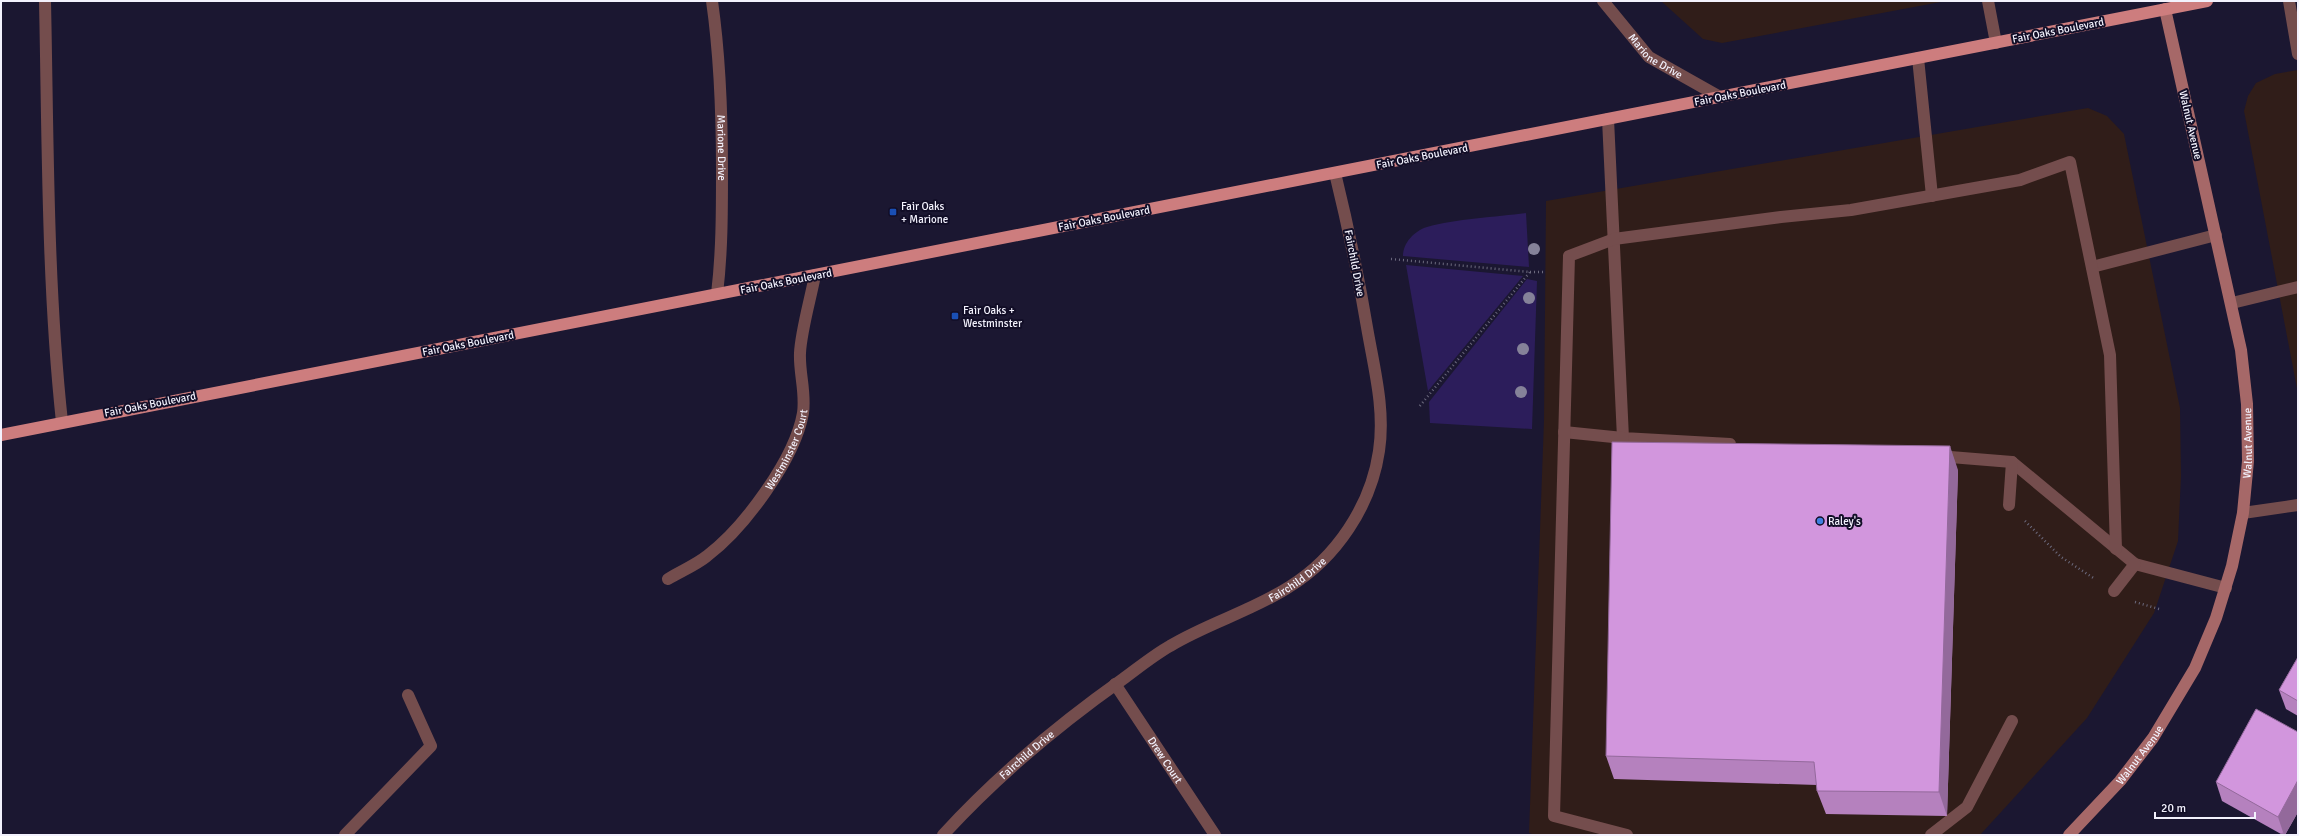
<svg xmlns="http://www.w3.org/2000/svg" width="2299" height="836" font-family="Signika,sans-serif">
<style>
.commercial{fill:#301d19}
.grass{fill:#2c1d5b}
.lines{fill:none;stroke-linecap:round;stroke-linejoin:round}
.path{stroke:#6c6a7e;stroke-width:2.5;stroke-dasharray:1 3;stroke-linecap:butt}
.lane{stroke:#744d4d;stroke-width:12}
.street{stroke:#744d4d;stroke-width:12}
.secondary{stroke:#a66868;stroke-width:12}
.primary{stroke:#cd7d7e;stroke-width:12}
.tree{fill:#858299}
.wall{fill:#b581be}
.shaded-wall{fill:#93699b}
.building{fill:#d296dd;stroke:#93699b}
.transit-dot{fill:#1a4fb4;stroke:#120e27;stroke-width:1.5}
.shop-dot{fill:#3f7fe0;stroke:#120e27;stroke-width:1.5}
.labels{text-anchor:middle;stroke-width:4;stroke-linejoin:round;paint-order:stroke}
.street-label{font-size:11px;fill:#f3f2fd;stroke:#120e27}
.poi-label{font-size:11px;fill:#f3f2fd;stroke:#120e27;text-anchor:start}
</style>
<rect width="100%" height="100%" fill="#1b1731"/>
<g class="commercial">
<path d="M1661 1H1946L1722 43 1703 39Z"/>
<path d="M2298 70V394L2244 111 2248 96 2256 83 2275 74Z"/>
<path d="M2088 108 2107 116 2124 134 2180 408 2181 476 2178 541 2154 613 2087 718 1980 835H1535L1529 833 1544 420 1546 201Z"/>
</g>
<g class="grass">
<path d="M1526 213 1529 267 1403 256C1403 243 1414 231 1427 227 1455 219 1496 217 1526 213Z"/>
<path d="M1406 265 1523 276 1428 391Z"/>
<path d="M1527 279 1537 281 1532 429 1430 423 1429 402Z"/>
</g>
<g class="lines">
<g class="path">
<path d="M1391 259 1530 272 1419 407"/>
<path d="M1530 272H1545"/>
<path d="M2025 521 2061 557 2095 579"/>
<path d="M2135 602 2159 609"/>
</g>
<g class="lane">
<path d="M45 1C48 141 47 282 62 422"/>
<path d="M1988 1 1996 43"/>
<path d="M2289 1 2298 54"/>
<path d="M1918 58 1932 196"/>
<path d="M1608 119 1623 438 1730 444"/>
<path d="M2092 267 2216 235"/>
<path d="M2232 303 2298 287"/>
<path d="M1564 432 1623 438"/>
<path d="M1938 456 2012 462 2135 564 2226 588"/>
<path d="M2009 505 2012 462"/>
<path d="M2243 513 2298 505"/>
<path d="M2114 591 2135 564"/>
<path d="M345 835 431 746 408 695"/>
<path d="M1627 835 1554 816 1569 256 1614 239 1781 217 1851 210 2020 180 2070 162 2110 355 2116 549"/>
<path d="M1931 835 1967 807 2012 721"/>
</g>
<g class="street">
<path id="s1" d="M712 1C720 57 722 114 722 170 722 212 722 253 717 294"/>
<path id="s2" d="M1603 1 1649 57 1720 97"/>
<path id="s3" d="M668 579C681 571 696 565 707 556 744 528 795 459 803 413 806 392 799 373 800 353 801 331 811 297 815 275"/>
<path id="s4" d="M1115 684 1215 835"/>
<path id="s5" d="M943 835C997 776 1058 725 1123 679 1138 668 1154 655 1170 646 1208 623 1252 611 1289 587 1336 558 1371 506 1379 451 1385 411 1375 372 1368 333 1359 279 1348 226 1335 173"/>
</g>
<path class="secondary" id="s6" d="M2069 835 2120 781 2153 738 2195 668 2216 618 2232 566 2243 513 2248 461 2247 404 2241 350 2165 9"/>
<path class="primary" d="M1 435 2207 1"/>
</g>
<g class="tree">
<circle cx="1534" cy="249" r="6"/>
<circle cx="1529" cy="298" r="6"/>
<circle cx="1523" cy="349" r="6"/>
<circle cx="1521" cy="392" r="6"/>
</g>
<g class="wall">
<path d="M1958 470 1947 816 1826 814 1817 791V785L1614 779 1606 756Z"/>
<path d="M2298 657V716L2286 709 2279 690Z"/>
<path d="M2298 732V812L2285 835 2281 834 2222 801 2216 782Z"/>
</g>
<g class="shaded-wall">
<path d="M1950 446 1958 470 1947 816 1939 792Z"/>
<path d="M2298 780V812L2285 835H2284L2278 817Z"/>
</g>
<g class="building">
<path d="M1612 442 1950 446 1939 792 1817 791 1814 762 1606 756Z"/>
<path d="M2298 657V701L2279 690Z"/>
<path d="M2256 709 2298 732V780L2278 817 2216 782Z"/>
<path d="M2283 833 2284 835H2279Z"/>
</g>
<g class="transit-dot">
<rect x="889" y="208" width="8" height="8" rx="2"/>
<rect x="951" y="312" width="8" height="8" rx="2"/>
</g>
<circle class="shop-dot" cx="1820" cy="521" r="4"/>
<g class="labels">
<g class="street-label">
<text transform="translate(2058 30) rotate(-11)" y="4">Fair Oaks Boulevard</text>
<text dy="4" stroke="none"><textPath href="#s2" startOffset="77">Marione Drive</textPath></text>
<text transform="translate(1740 93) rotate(-11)" y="4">Fair Oaks Boulevard</text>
<text transform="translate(2191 125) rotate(77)" y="4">Walnut Avenue</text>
<text dy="4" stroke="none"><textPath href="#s1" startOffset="147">Marione Drive</textPath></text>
<text transform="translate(1422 156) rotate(-11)" y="4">Fair Oaks Boulevard</text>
<text transform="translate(1104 218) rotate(-11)" y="4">Fair Oaks Boulevard</text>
<text transform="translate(1355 263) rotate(79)" y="4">Fairchild Drive</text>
<text transform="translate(786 281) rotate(-11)" y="4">Fair Oaks Boulevard</text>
<text transform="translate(468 343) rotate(-11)" y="4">Fair Oaks Boulevard</text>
<text transform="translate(150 404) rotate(-11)" y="4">Fair Oaks Boulevard</text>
<text dy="4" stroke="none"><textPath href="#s6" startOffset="443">Walnut Avenue</textPath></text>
<text dy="4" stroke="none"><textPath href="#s3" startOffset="180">Westminster Court</textPath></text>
<text dy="4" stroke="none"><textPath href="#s5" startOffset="440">Fairchild Drive</textPath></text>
<text dy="4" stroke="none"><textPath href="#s5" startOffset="116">Fairchild Drive</textPath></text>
<text dy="4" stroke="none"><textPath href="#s6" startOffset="107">Walnut Avenue</textPath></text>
<text dy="4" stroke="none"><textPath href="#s4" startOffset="91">Drew Court</textPath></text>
</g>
<g class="poi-label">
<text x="901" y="210">Fair Oaks<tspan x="901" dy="13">+ Marione</tspan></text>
<text x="963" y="314">Fair Oaks +<tspan x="963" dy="13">Westminster</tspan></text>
<text x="1828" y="525">Raley's</text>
</g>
</g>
<rect width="2299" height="836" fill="none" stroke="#f3f2fd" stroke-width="4"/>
<path d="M2155 812v6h100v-6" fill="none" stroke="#f3f2fd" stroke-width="2"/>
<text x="2161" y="812" font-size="12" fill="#f3f2fd" stroke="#120e27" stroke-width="3" paint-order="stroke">20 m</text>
</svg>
